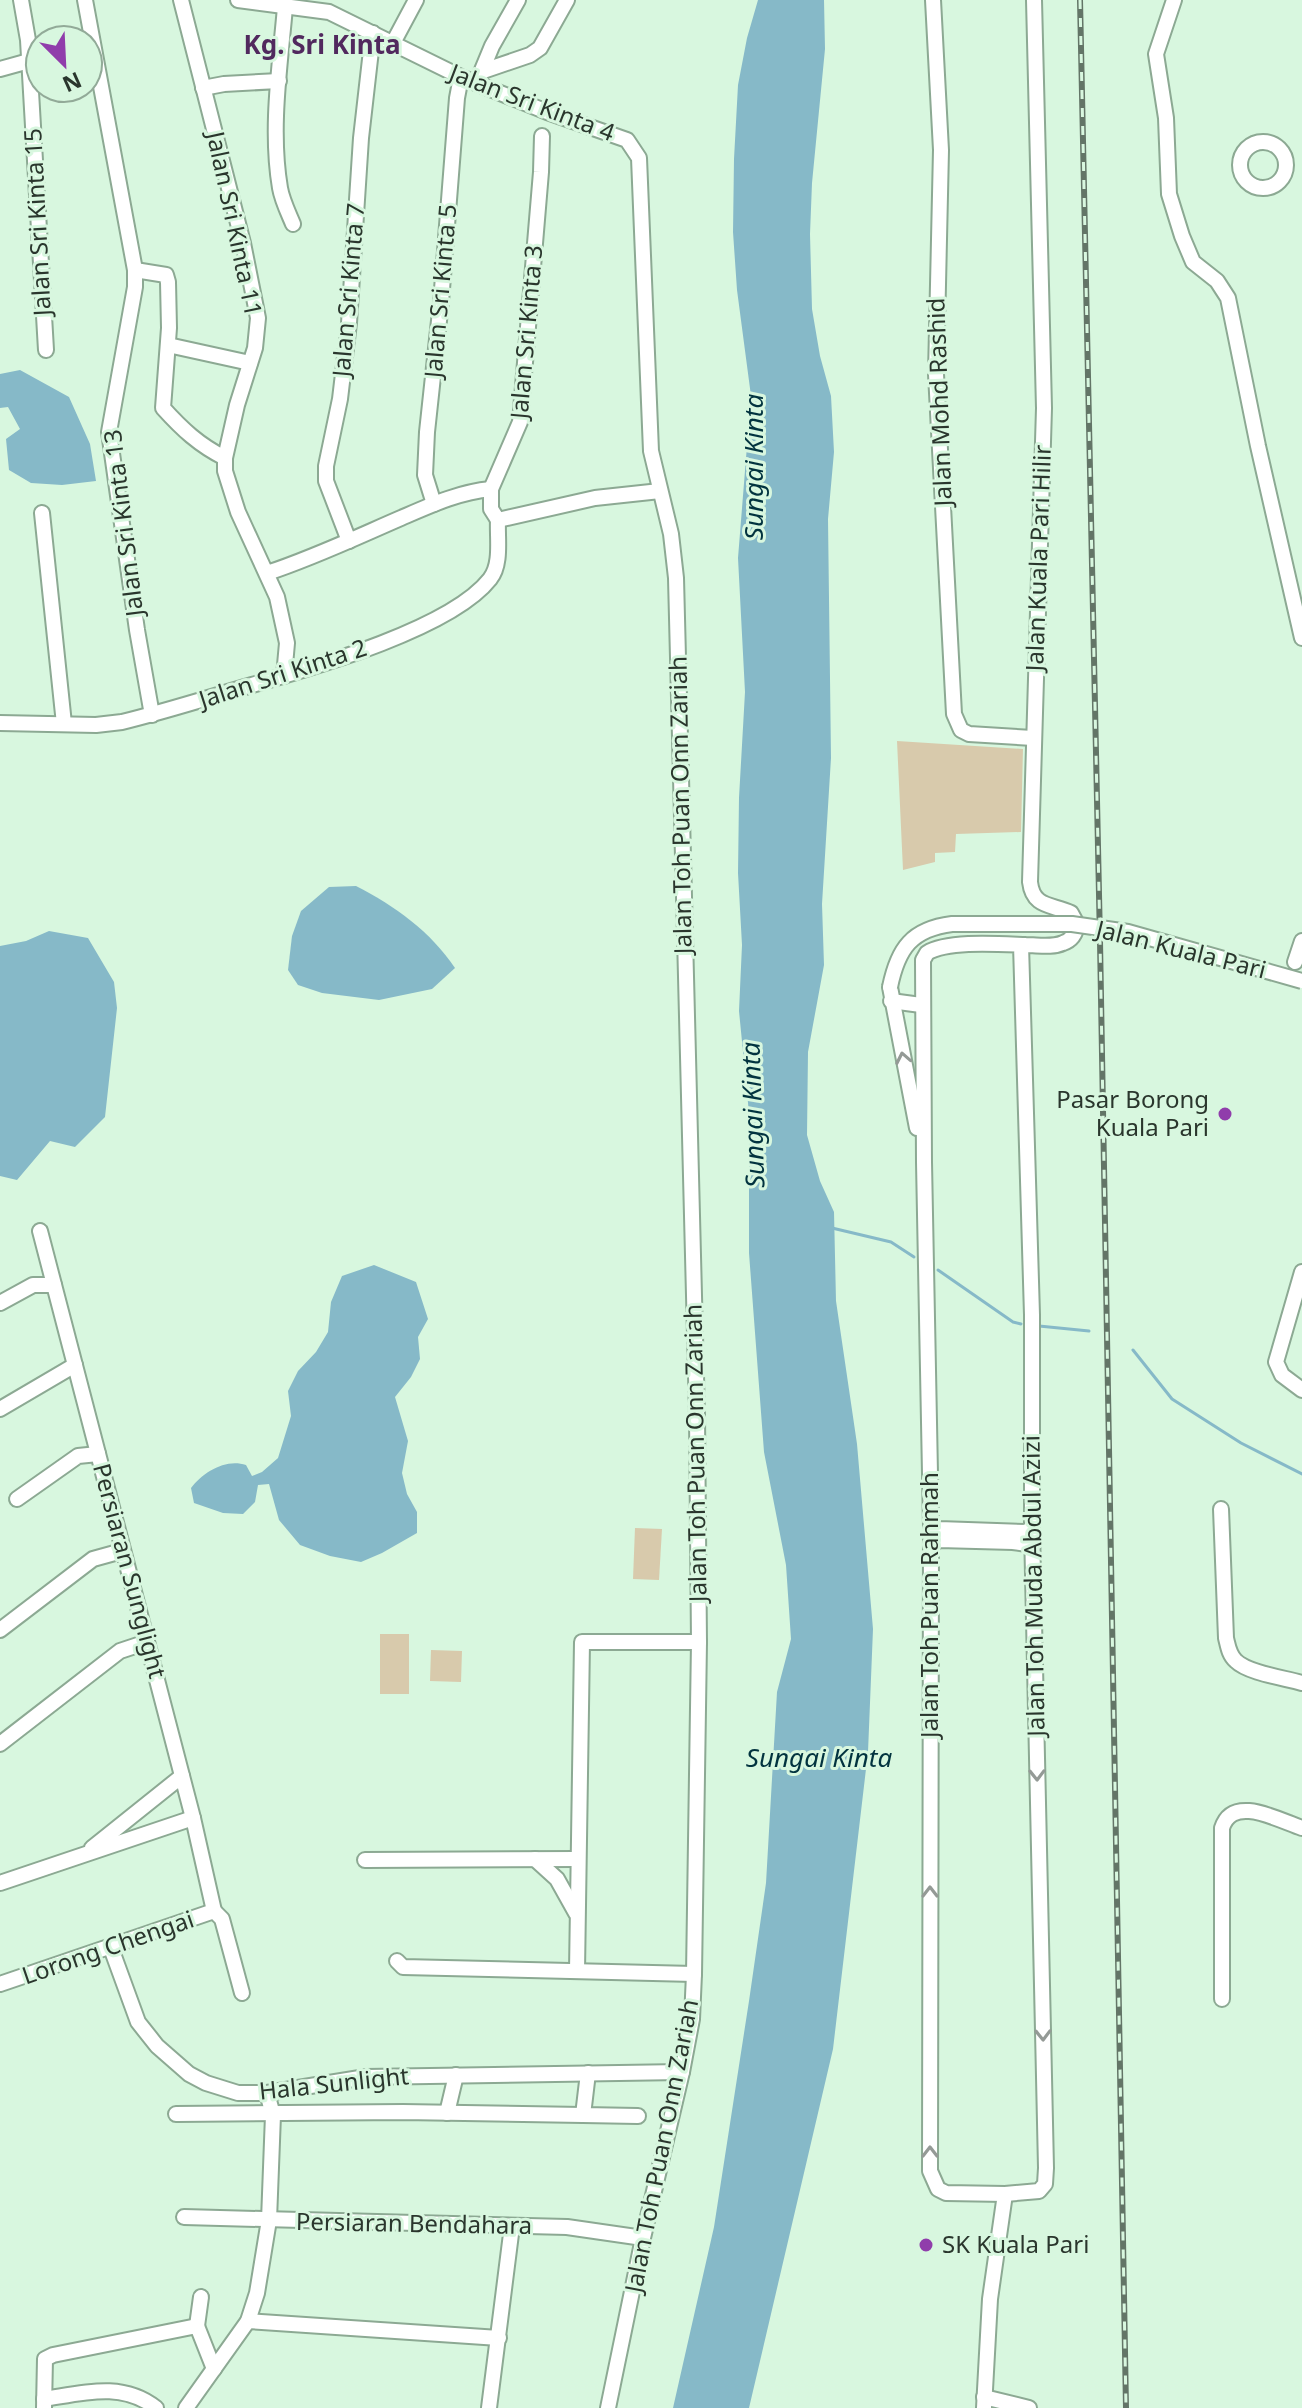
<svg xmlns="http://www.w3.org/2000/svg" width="1302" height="2408" font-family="'Noto Sans',sans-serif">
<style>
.green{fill:#d8caac}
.water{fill:#86b9c8}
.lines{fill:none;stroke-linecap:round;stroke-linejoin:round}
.stream{stroke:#86b9c8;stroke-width:3}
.minor-casing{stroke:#8ca993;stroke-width:18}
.minor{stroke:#fff;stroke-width:14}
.rail-casing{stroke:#637567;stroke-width:6}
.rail{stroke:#d8f7df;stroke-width:3;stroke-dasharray:9;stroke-linecap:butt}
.minor-bridge-casing{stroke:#8ca993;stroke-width:18;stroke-linecap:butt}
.minor-bridge{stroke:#fff;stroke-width:14}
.oneway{stroke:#949a96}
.poi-dot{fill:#903dab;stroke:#d8f7df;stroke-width:3}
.labels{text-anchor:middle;stroke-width:6;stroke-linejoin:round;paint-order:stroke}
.street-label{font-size:24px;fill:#2a362d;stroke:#d8f7df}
.poi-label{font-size:24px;fill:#2a362d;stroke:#d8f7df;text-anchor:end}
.neighbourhood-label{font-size:26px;font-weight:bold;fill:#51295e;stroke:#d8f7df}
.water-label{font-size:26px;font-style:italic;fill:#02333f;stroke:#d8f7df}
</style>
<rect width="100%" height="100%" fill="#d8f7df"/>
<g class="green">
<path d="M897 741 1023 749 1021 832 956 834 955 852 935 853V862L903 870Z"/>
<path d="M635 1528 662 1529 659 1580 633 1579Z"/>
<rect x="380" y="1634" width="29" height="60"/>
<path d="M431 1650 462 1651 461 1682 430 1681Z"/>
</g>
<g class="water">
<path d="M758 0H824L825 49 812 183 810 234 812 309 820 356 831 396 834 452 828 519 831 758 822 904 824 965 808 1052 807 1135 820 1181 834 1212 836 1301 857 1444 873 1629 868 1752 833 2049 749 2408H673L714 2227 749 2001 766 1883 777 1692 791 1639 786 1565 764 1452 749 1253V1113L739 1011 742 945 738 873 739 798 745 692 738 558 751 396 737 290 733 232 734 159 738 85 747 38Z"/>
<path d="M20 370 69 397 90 444 96 481 62 485 31 483 9 470 6 439 20 429 8 407 0 408V374Z"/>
<path d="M356 886C395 906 430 931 455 968L432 989 379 1000 322 993 298 985 288 970 292 936 301 911 329 887Z"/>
<path d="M49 931 88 938 114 982 117 1008 105 1117 75 1147 50 1141 17 1180 0 1176V946L26 941Z"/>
<path d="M374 1265 416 1282 428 1319 418 1337 420 1359 411 1377 395 1397 408 1441 402 1473 407 1494 417 1512V1533L382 1553 361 1562 330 1556 300 1545 279 1520 269 1484 258 1485 255 1502 243 1514 223 1513 194 1503 191 1488C203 1472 226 1458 246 1465L252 1476 262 1472 278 1458 291 1416 288 1391 298 1371 316 1352 328 1332 331 1302 342 1276Z"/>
</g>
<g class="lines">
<g class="stream">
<path d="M832 1228 891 1242 914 1257"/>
<path d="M938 1270 1013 1322 1021 1324"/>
<path d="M1039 1326 1089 1331"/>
<path d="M1133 1350 1172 1399 1241 1443 1302 1474"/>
</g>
<g class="minor-casing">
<g id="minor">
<path d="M21 0 28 40 46 350"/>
<path d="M85 0 135 270V287L109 432 137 630 152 715"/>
<path d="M181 0 243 243 258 318 255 348 237 405 225 458V471L238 512 277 597 287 643 284 676"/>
<path d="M238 0 329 12 461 77 547 112 627 140 639 158 651 451 671 534 676 578 697 1415 699 1642 694 1974 692 2019 682 2072 643 2238 608 2408"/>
<path d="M933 0 941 150 936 374 954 714 961 730 969 734 1033 738"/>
<path d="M1174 0 1156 54 1166 118 1169 194 1182 236 1193 262 1217 281 1228 298 1258 446 1302 638"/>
<path d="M285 7C280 66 270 129 280 188 282 200 288 212 293 224"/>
<path d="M393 43 416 0"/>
<path d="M0 69 29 61"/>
<path d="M483 71 530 55 540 48 567 0"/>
<path d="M480 75 492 46 518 0"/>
<path d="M203 88 224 84 279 81"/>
<circle cx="1263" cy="165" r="23"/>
<path d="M135 270 166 275 168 282 169 328 163 408C182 429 199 445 225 458"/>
<path d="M168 345 250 363"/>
<path d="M434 504 425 475 427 432 441 302 457 98 461 77"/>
<path d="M42 513 64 724"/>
<path d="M498 520 491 509V489L520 422 541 172 542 136"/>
<path d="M498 520 595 498 660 491"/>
<path d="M349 541 326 481V466L340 399 349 323 361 138 373 33"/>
<path d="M267 573C313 558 357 537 401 518 431 505 459 492 491 489"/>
<path d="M0 723 96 725 122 722C163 712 204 699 245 687 308 669 450 630 490 579 502 564 497 538 498 520"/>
<path d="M1021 945 1032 1315V1529L1046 2168 1045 2184 1039 2191 1005 2194 946 2193 938 2189 930 2171 931 1526 924 1162 923 960 927 953C947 940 1000 944 1026 945 1038 945 1052 948 1063 943 1072 940 1076 933 1077 924L1071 913C1052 904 1033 908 1030 882L1044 408 1034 0"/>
<path d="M1295 962 1302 941"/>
<path d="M890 987 917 1128"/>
<path d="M891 1001 921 1005"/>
<path d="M40 1231 193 1818 214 1911"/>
<path d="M1302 1272 1276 1362 1282 1375 1302 1390"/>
<path d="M0 1303 33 1285H54"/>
<path d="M0 1409 75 1365"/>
<path d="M17 1499 78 1456 98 1454"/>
<path d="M1221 1509 1226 1638C1228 1646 1229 1655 1236 1661 1248 1673 1285 1678 1302 1683"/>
<path d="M931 1526 939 1529 1025 1532 1032 1529"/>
<path d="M931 1545 939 1540 1013 1542 1033 1545"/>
<path d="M0 1630 93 1559 122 1551"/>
<path d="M0 1744 120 1651 147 1642"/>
<path d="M92 1848 182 1776"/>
<path d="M535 1859 557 1879 576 1913"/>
<path d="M365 1860 578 1859"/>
<path d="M0 1883 193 1818"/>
<path d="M214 1911 222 1919 242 1993"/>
<path d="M111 1948 138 2022 157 2046 189 2074 206 2083 238 2093H267L366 2077 682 2072"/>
<path d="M397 1961 403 1967 694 1974"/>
<path d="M577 1971 582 1642H699"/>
<path d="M0 1984 214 1911"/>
<path d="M1222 1999V1828C1233 1794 1278 1820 1302 1828"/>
<path d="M588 2073 583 2115 638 2116"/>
<path d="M447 2113 456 2075"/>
<path d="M176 2114 403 2112 583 2115"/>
<path d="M184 2217 567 2227 643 2238"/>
<path d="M248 2321 499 2338"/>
<path d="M197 2326 201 2297"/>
<path d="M984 2397 1029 2408"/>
<path d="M44 2399C83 2393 122 2381 156 2408"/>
<path d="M44 2408 45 2359 53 2355 197 2326 214 2369"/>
<path d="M186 2408 248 2321 257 2293 269 2220 273 2115 267 2093"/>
<path d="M489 2408 512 2226"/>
<path d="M984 2408 990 2299 1005 2194"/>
</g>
</g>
<use href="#minor" class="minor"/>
<g class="rail-casing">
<path id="rail" d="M1080 0 1100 941 1126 2408"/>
</g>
<use href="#rail" class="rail"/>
<g class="minor-bridge-casing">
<path id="minor-bridge" d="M890 987C898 948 912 929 952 924H1072L1128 932 1302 981"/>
</g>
<use href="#minor-bridge" class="minor-bridge"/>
</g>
<defs><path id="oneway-chevron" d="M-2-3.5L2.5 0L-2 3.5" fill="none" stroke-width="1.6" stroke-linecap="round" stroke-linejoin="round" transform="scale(2)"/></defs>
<g class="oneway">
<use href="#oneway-chevron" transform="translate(903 1058) rotate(-101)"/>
<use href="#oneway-chevron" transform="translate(1037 1775) rotate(89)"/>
<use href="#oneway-chevron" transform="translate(930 1892) rotate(-90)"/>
<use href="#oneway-chevron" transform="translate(1043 2035) rotate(89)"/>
<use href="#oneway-chevron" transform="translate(930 2152) rotate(-90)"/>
</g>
<g class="poi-dot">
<circle cx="1225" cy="1114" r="8"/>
<circle cx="926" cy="2245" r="8"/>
</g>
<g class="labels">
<g class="street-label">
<text transform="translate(532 103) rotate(21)" y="8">Jalan Sri Kinta 4</text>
<text transform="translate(38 222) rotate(-93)" y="8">Jalan Sri Kinta 15</text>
<text transform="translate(234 224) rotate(78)" y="8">Jalan Sri Kinta 11</text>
<text transform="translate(349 290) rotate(-85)" y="8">Jalan Sri Kinta 7</text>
<text transform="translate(441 291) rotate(-85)" y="8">Jalan Sri Kinta 5</text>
<text transform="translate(527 332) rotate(-85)" y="8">Jalan Sri Kinta 3</text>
<text transform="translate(940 402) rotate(-92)" y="8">Jalan Mohd Rashid</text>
<text transform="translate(124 523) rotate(-97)" y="8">Jalan Sri Kinta 13</text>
<text transform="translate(1039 558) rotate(-88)" y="8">Jalan Kuala Pari Hilir</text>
<text transform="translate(283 674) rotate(-18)" y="8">Jalan Sri Kinta 2</text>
<text transform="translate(681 805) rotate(-91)" y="8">Jalan Toh Puan Onn Zariah</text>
<text transform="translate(1181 950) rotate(14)" y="8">Jalan Kuala Pari</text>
<text transform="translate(696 1453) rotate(-91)" y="8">Jalan Toh Puan Onn Zariah</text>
<text transform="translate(129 1571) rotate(75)" y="8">Persiaran Sunglight</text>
<text transform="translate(1034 1586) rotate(-91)" y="8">Jalan Toh Muda Abdul Azizi</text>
<text transform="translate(930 1605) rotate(-90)" y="8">Jalan Toh Puan Rahmah</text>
<text transform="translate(108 1948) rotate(-19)" y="8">Lorong Chengai</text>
<text transform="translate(334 2084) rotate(-6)" y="8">Hala Sunlight</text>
<text transform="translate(662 2146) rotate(-79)" y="8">Jalan Toh Puan Onn Zariah</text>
<text transform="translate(414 2224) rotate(1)" y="8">Persiaran Bendahara</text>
</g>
<g class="poi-label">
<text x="1209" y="1108">Pasar Borong<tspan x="1209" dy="28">Kuala Pari</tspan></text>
<text x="942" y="2253" text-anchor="start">SK Kuala Pari</text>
</g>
<g class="neighbourhood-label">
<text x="322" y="54">Kg. Sri Kinta</text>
</g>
<g class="water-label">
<text transform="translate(754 467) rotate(-90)" y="9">Sungai Kinta</text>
<text transform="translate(753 1115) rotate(-92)" y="9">Sungai Kinta</text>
<text x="819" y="1767">Sungai Kinta</text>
</g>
</g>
<g transform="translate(64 64) rotate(156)"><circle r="38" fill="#d8f7df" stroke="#92aa98" stroke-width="2"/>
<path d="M0-6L14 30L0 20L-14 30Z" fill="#903dab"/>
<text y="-12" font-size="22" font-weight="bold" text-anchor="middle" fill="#2a362d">N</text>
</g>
</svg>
